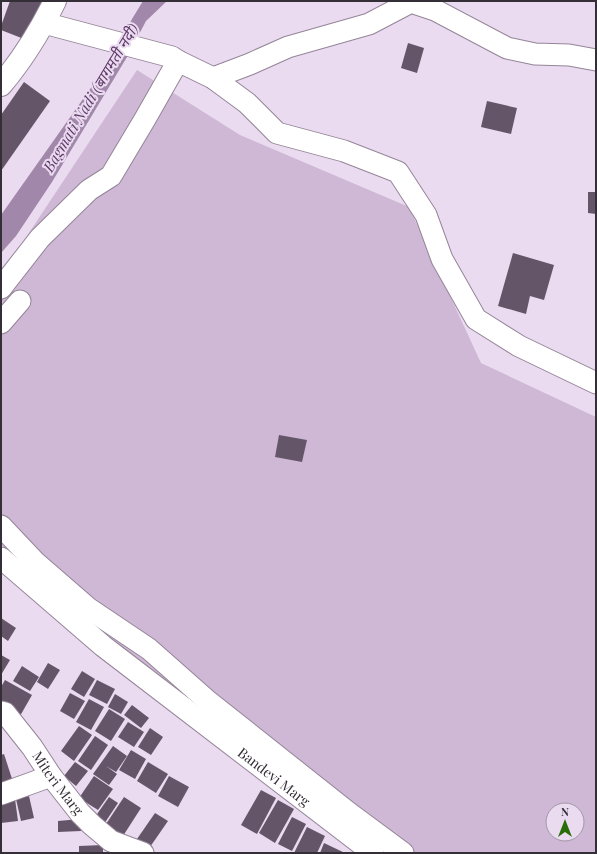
<svg xmlns="http://www.w3.org/2000/svg" width="597" height="854" font-family="'Playfair Display','Noto Sans Devanagari',serif">
<style>
.green{fill:#ceb8d5;fill-rule:evenodd}
.water{fill:#a187a9}
.building{fill:#645668}
.lines{fill:none;stroke-linecap:round;stroke-linejoin:round}
.minor-casing{stroke:#948598;stroke-width:23}
.major-casing{stroke:#948598;stroke-width:24}
.minor{stroke:#fff;stroke-width:21}
.major{stroke:#fff;stroke-width:22}
.labels{text-anchor:middle;stroke-width:4;stroke-linejoin:round;paint-order:stroke}
.street-label{font-size:14px;fill:#342e36;stroke:#ebdbf0}
.water-label{font-size:15px;font-style:italic;fill:#5e3a68;stroke:#ebdbf0}
</style>
<rect width="100%" height="100%" fill="#ebdbf0"/>
<path class="green" d="M137 70 240 135 409 207 481 363 596 417V853H399L190 704 1 545V275ZM553 810H577V834H553Z"/>
<path class="water" d="M143 1H167L146 21 127 57 52 182 16 236 1 253V215L112 58 132 19Z"/>
<g class="building">
<path d="M10 1H45L29 41 1 30V26Z"/>
<path d="M408 43 424 48 417 73 401 68Z"/>
<path d="M24 82 50 101 1 171V115Z"/>
<path d="M487 101 517 108 511 134 481 127Z"/>
<path d="M588 192H596V214L588 213Z"/>
<path d="M513 253 554 265 544 300 530 296 526 314 498 306Z"/>
<path d="M279 435 307 440 302 462 275 457Z"/>
<path d="M1 618 16 628 8 641 1 636Z"/>
<path d="M1 655 10 660 1 675Z"/>
<path d="M48 663 60 670 48 689 37 682Z"/>
<path d="M22 666 39 677 30 691 13 681Z"/>
<path d="M82 671 95 679 84 697 71 689Z"/>
<path d="M5 680 32 695 20 716 1 706V687Z"/>
<path d="M97 680 115 689 107 704 89 695Z"/>
<path d="M70 693 85 701 74 719 60 711Z"/>
<path d="M115 694 128 702 121 714 108 707Z"/>
<path d="M89 699 104 707 91 730 76 722Z"/>
<path d="M132 705 149 718 141 728 124 715Z"/>
<path d="M109 709 125 719 111 741 95 731Z"/>
<path d="M128 722 144 732 134 747 118 737Z"/>
<path d="M79 726 92 735 74 761 61 751Z"/>
<path d="M150 728 163 737 151 755 138 747Z"/>
<path d="M95 736 108 745 91 770 78 761Z"/>
<path d="M113 746 127 756 116 772 106 766 117 774 109 785 93 774Z"/>
<path d="M131 750 146 759 135 779 119 770Z"/>
<path d="M4 754 14 785 1 789V755Z"/>
<path d="M75 762 88 771 76 786 64 776Z"/>
<path d="M148 762 168 774 156 793 137 781Z"/>
<path d="M94 776 113 789 98 810 79 798Z"/>
<path d="M169 776 189 787 178 807 158 796Z"/>
<path d="M261 790 276 798 257 834 241 825Z"/>
<path d="M29 796 34 818 21 821 16 799Z"/>
<path d="M109 797 118 803 104 824 95 817Z"/>
<path d="M124 797 141 808 123 836 106 824Z"/>
<path d="M15 799 18 821 1 823V801Z"/>
<path d="M278 800 294 809 275 843 259 833Z"/>
<path d="M155 813 168 821 150 847 137 839Z"/>
<path d="M292 817 306 824 292 851 278 844Z"/>
<path d="M80 819 81 831 58 832V821Z"/>
<path d="M307 827 325 836 317 853H294Z"/>
<path d="M324 843 345 853H320Z"/>
<path d="M103 845V853H79V846Z"/>
</g>
<g class="lines">
<g class="minor-casing">
<g id="minor">
<path d="M44 23 172 57 178 61 213 78 247 103 277 133 344 151 398 172 426 215 442 259 476 319 519 346 596 383"/>
<path d="M213 78 250 64 288 47 369 24 411 2 435 10 507 48 535 54 569 55 596 60"/>
<path d="M1 288 40 238 89 190 111 176 145 119 178 61"/>
<path d="M1 323 20 301"/>
<path d="M1 526 35 562 88 608 149 649 209 702 349 813 403 853"/>
<path id="s1" d="M1 558 103 646 373 853"/>
<path id="s2" d="M1 712 5 713 32 747 51 776 80 813 92 825 111 841 143 853"/>
<path d="M1 794 51 776"/>
</g>
</g>
<g class="major-casing">
<path id="major" d="M1 85C23 59 40 31 55 1"/>
</g>
<use href="#minor" class="minor"/>
<use href="#major" class="major"/>
</g>
<g class="labels">
<g class="street-label">
<text dy="5" stroke="none"><textPath href="#s1" startOffset="350">Bandevi Marg</textPath></text>
<text dy="5" stroke="none"><textPath href="#s2" startOffset="92">Miteri Marg</textPath></text>
</g>
<g class="water-label">
<text transform="translate(91 98) rotate(-59)" y="5">Bagmati Nadi (बागमती नदी)</text>
</g>
</g>
<rect width="597" height="854" fill="none" stroke="#342e36" stroke-width="4"/>
<g transform="translate(565 822)"><circle r="19" fill="#ebdbf0" stroke="#a296a6"/>
<path d="M0-3L7 15L0 10L-7 15Z" fill="#286d08"/>
<text y="-6" font-size="11" font-weight="bold" text-anchor="middle" fill="#342e36">N</text>
</g>
</svg>
